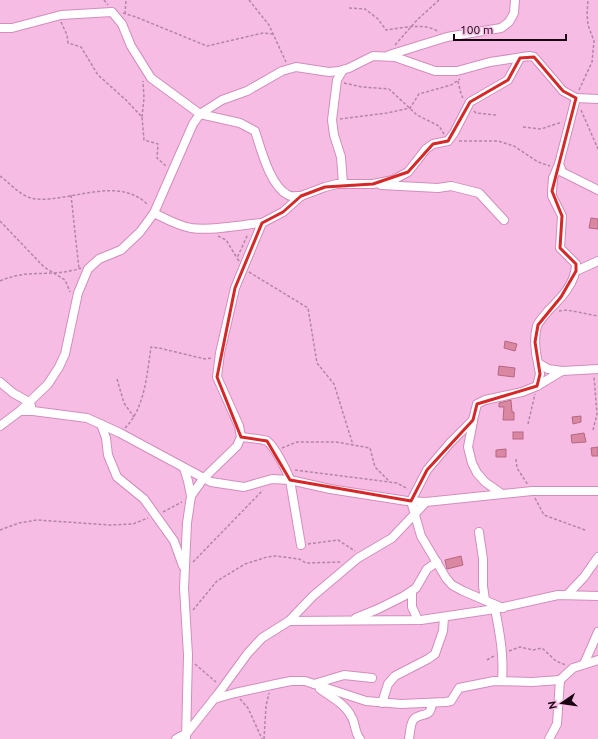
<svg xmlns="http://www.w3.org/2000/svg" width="598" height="739" font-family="Ubuntu,sans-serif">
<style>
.building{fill:#da88a2;stroke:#b56681}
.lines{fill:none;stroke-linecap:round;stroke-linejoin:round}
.minor-casing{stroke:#d38dbd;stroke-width:10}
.path{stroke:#b484a5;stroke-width:1.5;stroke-dasharray:3 2;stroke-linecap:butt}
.minor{stroke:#fff;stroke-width:8}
.marked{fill:none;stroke:#d62828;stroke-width:3;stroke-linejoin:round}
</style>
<rect width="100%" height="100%" fill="#f7bce4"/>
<g class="building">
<path d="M591 218 598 219V229L589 228Z"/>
<path d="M505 341 517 344 515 351 504 348Z"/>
<path d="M499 366 515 368 514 377 498 375Z"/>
<path d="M511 400 512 412H514V420H503L504 407H499V403Z"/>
<path d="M581 416V422L573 424 572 417Z"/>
<rect x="513" y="432" width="10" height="7"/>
<path d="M584 433 586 442 572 443 571 435Z"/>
<path d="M598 447V456H592L591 448Z"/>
<path d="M506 449V457H496V450Z"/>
<path d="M461 556 463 565 447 569 445 560Z"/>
</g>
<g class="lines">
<g class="minor-casing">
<g id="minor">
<path d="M0 28H12L61 15 112 12 122 24 131 46 151 78 200 114 193 124 154 213C166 219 178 226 191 228 214 231 239 225 262 223"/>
<path d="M389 55 447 37 501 28 509 22 514 13 515 0"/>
<path d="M576 98 598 99"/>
<path d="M559 164 553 178 552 191V196L562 216 560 248 576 264C576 283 561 298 548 311 545 315 539 321 537 326 534 337 535 352 538 363L548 369 562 371"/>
<path d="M343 184 341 157 334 135 332 120 337 80 343 70"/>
<path d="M381 185 438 188 451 186 479 193 504 220"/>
<path d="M301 196C297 196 291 197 288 195 270 186 261 149 255 131L240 123 200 114 222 100 247 91 282 71 296 67 329 72 339 71 349 68 373 56 395 57 435 71H457L490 62 529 56 534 57 563 91 576 98 559 164 562 172 598 190"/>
<path d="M576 271 598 261"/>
<path d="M0 382 13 393 29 402 31 406"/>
<path d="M537 386 540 374 538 363"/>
<path d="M20 411 48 384 59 367 65 354 78 293 88 269 99 259 121 250 140 232 154 213"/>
<path d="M473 421 468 447 472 463 477 473 485 482 502 494"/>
<path d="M101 424 106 438 108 455 117 477 144 499 174 541 183 566"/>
<path d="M0 426 20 411H33L87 418 120 433 211 482 244 487 272 479 290 480 330 489 407 501 426 502 532 491H598"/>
<path d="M241 437C248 438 262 439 267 441 275 447 287 471 290 480L301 545"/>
<path d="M184 468 188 481 191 496"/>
<path d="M479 532 483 559V586L485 600"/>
<path d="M412 591V607L418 620"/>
<path d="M567 595 584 577 598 557"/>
<path d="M503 608 463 591 452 585 446 578 421 536 411 501 427 470 450 443 473 420 477 404 485 400 522 392 537 386 562 371 598 369"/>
<path d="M495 609C500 634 504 656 502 681"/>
<path d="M356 618 378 609 404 596 416 588 427 569 437 562"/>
<path d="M289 621 421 620 495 609 558 595 598 596"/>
<path d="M584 664 598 632"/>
<path d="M314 684 344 675 372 678"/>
<path d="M320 689C330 696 345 704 351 716 356 723 354 732 360 739"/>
<path d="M214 699 235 693 276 684 291 681H305L366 701 401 704 446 702 451 701 459 688 494 681 532 682 560 680"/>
<path d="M382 703 388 684 395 676 428 659 435 654 443 631 444 617"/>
<path d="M176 739 187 733 218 694 248 653 262 638 289 621 313 596 358 558 392 538 426 502"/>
<path d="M186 739 188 655 184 588 187 523 191 496 203 479 237 446 241 437 239 426 217 377 220 353 235 288 262 223 283 212 301 196 325 187 337 184H373L393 180 408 172 426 149 433 144 448 141 454 133 470 102 508 80 520 58"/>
<path d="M409 739C410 734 410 723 414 719 423 711 430 720 432 703"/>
<path d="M549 739 557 724 560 680 573 668 598 660"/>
</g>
</g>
<g class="path">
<path d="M104 0 108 5"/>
<path d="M249 0 269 25 286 62"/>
<path d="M349 8 365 9 378 19 386 30C402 28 425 22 439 32"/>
<path d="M123 13 136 17 207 46 263 33 273 34"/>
<path d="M125 14 126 0"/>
<path d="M61 22 67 35 68 43 81 47 98 75 126 100 142 117 144 140 158 144 157 158 166 166"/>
<path d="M395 45 417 20 439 0"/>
<path d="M458 81 461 94 463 98"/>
<path d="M344 83 362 87 389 89 417 115 439 126 444 134"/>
<path d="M579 90 592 62 594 41 588 25 587 14 588 0"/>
<path d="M581 110 598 149"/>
<path d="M474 111 476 113 496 115"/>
<path d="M142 117 144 98 143 81"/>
<path d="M340 119 387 113 410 108 419 94 451 85 460 79"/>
<path d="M523 127 541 129 562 122"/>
<path d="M459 141H498L514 146 538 162 550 166"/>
<path d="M0 176C11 184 22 198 36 199 71 202 119 175 148 205"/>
<path d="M71 195 79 269"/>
<path d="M0 221 44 267 65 280 70 292"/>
<path d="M218 236 226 240 237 258"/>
<path d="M239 261 237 258 248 234"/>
<path d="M249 272 308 308 317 363 334 384 353 445"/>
<path d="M0 281C9 277 18 275 27 274 45 273 64 274 81 268"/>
<path d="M559 311 567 310 598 316"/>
<path d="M117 379 124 403 134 417"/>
<path d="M528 424 535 394"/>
<path d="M125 428C145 408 147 374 151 347L159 348 205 359 212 358"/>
<path d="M593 430 597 414 594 377"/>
<path d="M282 448 297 442H336L370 448 375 467 389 481"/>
<path d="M516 459 517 468 528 485"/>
<path d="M295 470 397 483 408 489"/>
<path d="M535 498 544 515 585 530"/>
<path d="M163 512 182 502"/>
<path d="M0 530 19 523 37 520 110 525 133 524 148 518"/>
<path d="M308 544 338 540 355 551"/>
<path d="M193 562 263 490"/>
<path d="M193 610 217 581 245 564 267 557 276 556 299 559 306 563 341 562"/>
<path d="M509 651 520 647 533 650 542 648 556 661 566 665"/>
<path d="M487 660 494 656"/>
<path d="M195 664 216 682"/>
<path d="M240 699 248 708 262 739"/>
<path d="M264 739 266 706 269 693"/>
</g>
<use href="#minor" class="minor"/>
</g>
<path class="marked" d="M534 57 563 91 576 98 552 191 562 216 560 248 576 264V271L561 297 538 325 535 342 540 374 537 386 477 404 473 420 427 470 411 501 290 480 267 441 241 437 217 377 235 288 262 223 283 212 301 196 325 187 373 184 408 172 433 144 448 141 470 102 508 80 520 58Z"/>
<g transform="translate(562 703) rotate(257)" stroke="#f7bce4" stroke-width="3" paint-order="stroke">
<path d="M0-3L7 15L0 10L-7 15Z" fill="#180212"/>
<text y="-6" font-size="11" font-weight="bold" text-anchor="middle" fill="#180212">N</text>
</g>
<path d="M454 34v6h112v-6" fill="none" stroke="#180212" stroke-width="2"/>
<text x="460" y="34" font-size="12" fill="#180212" stroke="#f7bce4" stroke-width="3" paint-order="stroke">100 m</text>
</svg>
